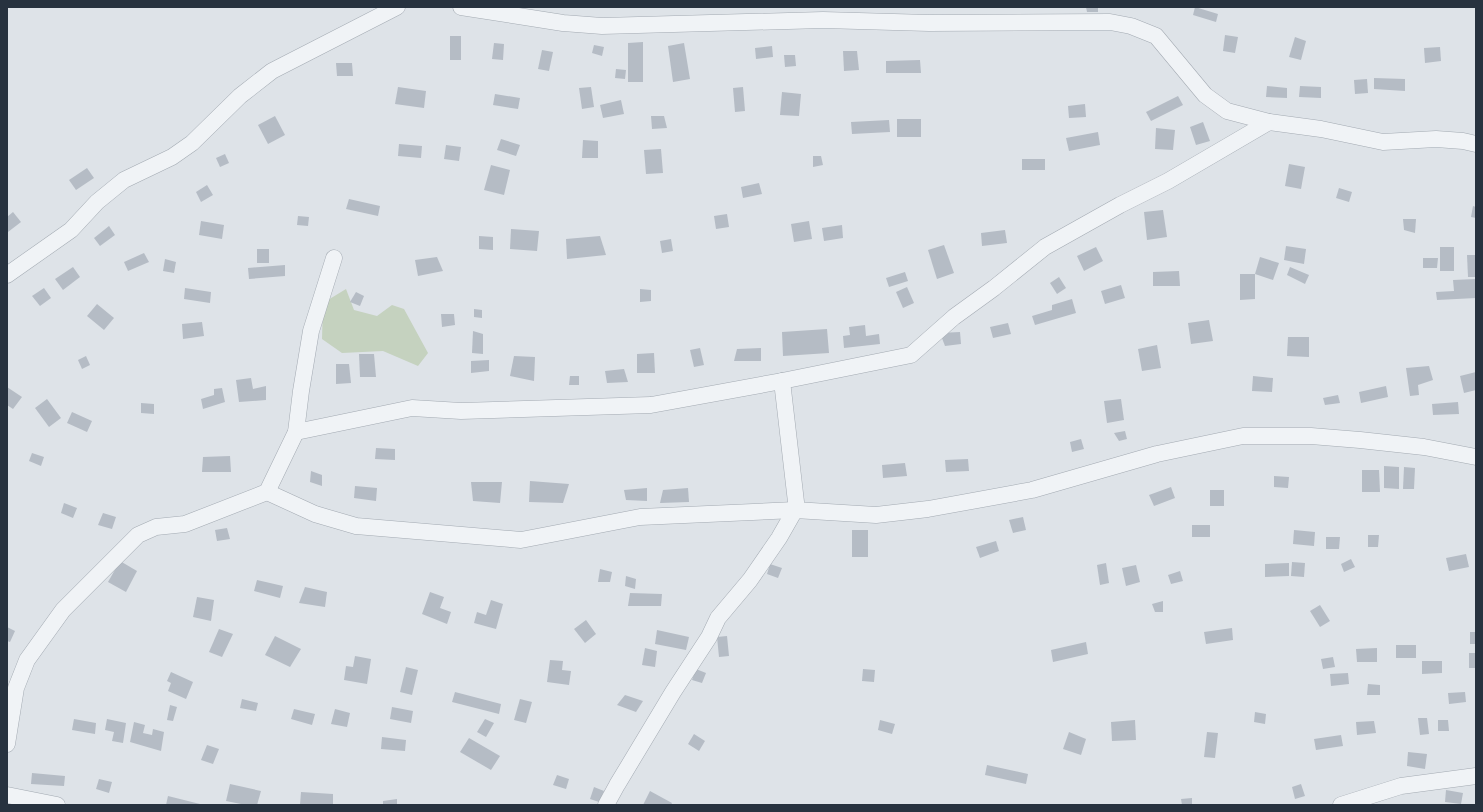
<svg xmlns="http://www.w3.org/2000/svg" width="1483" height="812" font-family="Ubuntu,sans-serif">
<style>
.green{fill:#c5d2bf}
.building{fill:#b5bcc5}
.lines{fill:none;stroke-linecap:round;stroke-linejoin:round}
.street-casing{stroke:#a3aab2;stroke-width:17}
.street{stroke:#f0f3f6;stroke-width:16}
</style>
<rect width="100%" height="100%" fill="#dee3e8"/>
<path class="green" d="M346 289 354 310 377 316 392 305 404 309 428 353 418 366 383 351 342 353 322 339 323 303Z"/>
<g class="building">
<path d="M1086 7H1098V12H1087Z"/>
<path d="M1195 7 1218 14 1216 22 1193 15Z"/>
<path d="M1225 35 1238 37 1235 53 1223 51Z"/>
<rect x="450" y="36" width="11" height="24"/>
<path d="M1295 37 1306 41 1301 60 1289 57Z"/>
<path d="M643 42V82H628V43Z"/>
<path d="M494 43 504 44 503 60 492 59Z"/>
<path d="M684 43 690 79 673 82 668 46Z"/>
<path d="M594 45 604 47 602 56 592 53Z"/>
<path d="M772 46 773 57 756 59 755 48Z"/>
<path d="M1440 47 1441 61 1425 63 1424 48Z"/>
<path d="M542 50 553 52 549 71 538 69Z"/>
<path d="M843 51H857L859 70 844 71Z"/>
<path d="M784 55H795L796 66 785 67Z"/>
<path d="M920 60 921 73H886V61Z"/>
<path d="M336 63H352L353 76H337Z"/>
<path d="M616 69 626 70 625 79 615 78Z"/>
<path d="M1374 78 1405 79V91L1374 89Z"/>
<path d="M1367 79 1368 93 1355 94 1354 80Z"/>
<path d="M1267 86 1287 88V98L1266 97Z"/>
<path d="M1300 86 1321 87V98L1299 97Z"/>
<path d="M398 87 426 91 424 108 395 104Z"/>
<path d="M591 87 594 107 582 109 579 88Z"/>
<path d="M743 87 745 111 735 112 733 88Z"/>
<path d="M782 92 801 94 799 116 780 115Z"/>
<path d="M495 94 520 98 518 109 493 105Z"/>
<path d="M1178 96 1183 105 1151 121 1146 112Z"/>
<path d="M621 100 624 114 603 118 600 105Z"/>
<path d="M1085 104 1086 117 1069 118 1068 106Z"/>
<path d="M275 116 285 135 268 144 258 125Z"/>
<path d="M651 116H664L667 128 652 129Z"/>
<rect x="897" y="119" width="24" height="18"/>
<path d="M889 120 890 132 852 134 851 122Z"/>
<path d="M1203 122 1210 141 1196 145 1190 127Z"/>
<path d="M1156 128 1175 130 1173 150 1155 149Z"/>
<path d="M1098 132 1100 145 1069 151 1066 138Z"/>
<path d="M501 139 520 145 516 156 497 150Z"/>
<path d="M583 140 598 141V158H582Z"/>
<path d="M399 144 422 146 421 158 398 156Z"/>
<path d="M446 145 461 147 459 161 444 159Z"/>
<path d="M661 149 663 173 646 174 644 150Z"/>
<path d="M225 154 229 163 220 167 216 158Z"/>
<path d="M813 156H821L823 165 813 167Z"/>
<rect x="1022" y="159" width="23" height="11"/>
<path d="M1289 164 1305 167 1301 189 1285 186Z"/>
<path d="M491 165 510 170 504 195 484 190Z"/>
<path d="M87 168 94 178 76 190 69 180Z"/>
<path d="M759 183 762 194 743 198 741 187Z"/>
<path d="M207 185 213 195 201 202 196 192Z"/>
<path d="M1339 188 1352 192 1349 202 1336 198Z"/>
<path d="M349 199 380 206 378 216 346 209Z"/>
<path d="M1473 206 1476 207V218L1471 217Z"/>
<path d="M1163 210 1167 237 1147 240 1144 212Z"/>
<path d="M13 212 21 222 8 232 7 217Z"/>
<path d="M727 214 729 227 716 229 714 216Z"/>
<path d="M298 216 309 217 308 226 297 225Z"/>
<path d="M1403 219H1416L1415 233 1404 230Z"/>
<path d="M201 221 224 225 222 239 199 235Z"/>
<path d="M809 221 812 239 794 242 791 224Z"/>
<path d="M842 225 843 238 824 241 822 228Z"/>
<path d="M109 226 115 235 100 246 94 238Z"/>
<path d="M511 229 539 231 537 251 510 249Z"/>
<path d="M1005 230 1007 243 982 246 981 233Z"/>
<path d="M479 236 493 237V250L479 249Z"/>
<path d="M600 236 606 255 567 259 566 239Z"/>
<path d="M671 239 673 251 662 253 660 241Z"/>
<path d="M944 245 954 273 937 279 928 250Z"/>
<path d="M1286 246 1306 249 1304 264 1284 260Z"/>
<path d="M1096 247 1103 261 1084 271 1077 256Z"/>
<rect x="1440" y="247" width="14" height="24"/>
<rect x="257" y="249" width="12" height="14"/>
<path d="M144 253 149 262 128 271 124 262Z"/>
<path d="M1467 255H1476V277H1468Z"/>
<path d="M437 257 443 271 418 276 415 260Z"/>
<path d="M1260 257 1279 263 1273 280 1255 274Z"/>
<path d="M1423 258H1438L1437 268H1423Z"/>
<path d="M165 259 176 262 174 273 163 271Z"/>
<path d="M285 265V276L249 279 248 268Z"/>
<path d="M73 267 80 277 63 290 55 279Z"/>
<path d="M1290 267 1309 275 1305 284 1287 275Z"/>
<path d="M1179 271 1180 286H1153V272Z"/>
<path d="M905 272 908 281 889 287 886 278Z"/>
<path d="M1240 274H1255V299L1240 300Z"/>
<path d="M1059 277 1066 288 1057 294 1050 283Z"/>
<path d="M1476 279V298L1437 300 1436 292 1454 291 1453 280Z"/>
<path d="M1121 285 1125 298 1105 304 1101 291Z"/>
<path d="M907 287 914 303 903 308 896 292Z"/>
<path d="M44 288 51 298 40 306 32 296Z"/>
<path d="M185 288 211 292 210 303 184 299Z"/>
<path d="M640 289 651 290V301L640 302Z"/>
<path d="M356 292 364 296 360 306 350 302Z"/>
<path d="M1072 299 1076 313 1035 325 1032 316 1052 310V305Z"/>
<path d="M97 304 114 318 104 330 87 316Z"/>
<path d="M474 309 482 310V318L474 317Z"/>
<path d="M441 314H454L455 325 442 327Z"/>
<path d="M1209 320 1213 341 1191 344 1188 323Z"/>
<path d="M202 322 204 336 183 339 182 324Z"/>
<path d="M1008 323 1011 334 993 338 990 327Z"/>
<path d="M865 325 866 336 879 334 880 344 844 348 843 336 850 335 849 327Z"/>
<path d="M827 329 829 353 783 356 782 332Z"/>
<path d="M473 331 483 334V354L472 353Z"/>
<path d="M960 332 961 344 945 346 940 333Z"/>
<path d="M1288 337H1309V357L1287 356Z"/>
<path d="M1157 345 1161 368 1142 371 1138 349Z"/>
<path d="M700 348 704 365 694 367 690 350Z"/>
<path d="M761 348V361H734L737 349Z"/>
<path d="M654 353 655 373H637V354Z"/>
<path d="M359 354H374L376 377H360Z"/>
<path d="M86 356 90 365 82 369 78 360Z"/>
<path d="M514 356 535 357 534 381 510 376Z"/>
<path d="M489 360V371L471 373V361Z"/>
<path d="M336 364H349L351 383 336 384Z"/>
<path d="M1429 366 1433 380 1418 385 1419 395 1410 396 1406 368Z"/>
<path d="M624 369 628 382 607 383 605 371Z"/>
<path d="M1476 372V390L1464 393 1460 376Z"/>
<path d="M570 376H579V385H569Z"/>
<path d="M1253 376 1273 378 1272 392 1252 391Z"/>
<path d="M251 378 253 389 266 386V400L239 402 236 380Z"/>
<path d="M1386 386 1388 397 1361 403 1359 392Z"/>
<path d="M7 387 22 397 13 409 7 405Z"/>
<path d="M222 388 225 402 203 409 201 399 214 395V389Z"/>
<path d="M1338 395 1340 403 1325 405 1323 398Z"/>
<path d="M47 399 61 418 49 427 35 408Z"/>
<path d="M1121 399 1124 420 1107 423 1104 401Z"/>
<path d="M1458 402 1459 414 1433 415 1432 404Z"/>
<path d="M141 403 154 404V414L141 413Z"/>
<path d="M72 412 92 421 87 432 67 423Z"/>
<path d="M1125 431 1127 439 1119 441 1114 433Z"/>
<path d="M1081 439 1084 449 1072 452 1070 442Z"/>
<path d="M376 448 395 449V460L375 459Z"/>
<path d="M32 453 44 457 41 466 29 461Z"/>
<path d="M230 456 231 472H202L203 457Z"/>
<path d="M968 459 969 471 946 472 945 460Z"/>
<path d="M905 463 907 476 883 478 882 465Z"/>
<path d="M1384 466 1399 467V489L1384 488Z"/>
<path d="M1404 467 1415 468 1414 489H1403Z"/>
<path d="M1362 470H1379L1380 492H1362Z"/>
<path d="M311 471 322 475V486L310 482Z"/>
<path d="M1274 476 1289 477 1288 488 1274 487Z"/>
<path d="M530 481 569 484 563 503 529 502Z"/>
<path d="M471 482H502L500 503 473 501Z"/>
<path d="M355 486 377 488 376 501 354 498Z"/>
<path d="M1171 487 1175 498 1154 506 1149 495Z"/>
<path d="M647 488V501L626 500 624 490Z"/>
<path d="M688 488 689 502 660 503 663 490Z"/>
<rect x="1210" y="490" width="14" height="16"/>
<path d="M64 503 77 508 73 518 61 513Z"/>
<path d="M103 513 116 517 112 529 98 525Z"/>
<path d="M1023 517 1026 530 1013 533 1009 520Z"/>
<rect x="1192" y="525" width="18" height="12"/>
<path d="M227 528 230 539 217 541 215 530Z"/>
<rect x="852" y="530" width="16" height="27"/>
<path d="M1294 530 1315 532 1314 546 1293 544Z"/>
<path d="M1368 535H1379L1378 547H1368Z"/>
<path d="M1326 537H1340L1339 549H1326Z"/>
<path d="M996 541 999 551 980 558 976 547Z"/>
<path d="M1466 554 1469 567 1449 571 1446 558Z"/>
<path d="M1351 559 1355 567 1344 572 1341 564Z"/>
<path d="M120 561 137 571 126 592 108 582Z"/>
<path d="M1292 562 1305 563 1304 577 1291 576Z"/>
<path d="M1106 563 1109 583 1100 585 1097 565Z"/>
<path d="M1289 563V576L1265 577V564Z"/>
<path d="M770 564 782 568 778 578 767 574Z"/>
<path d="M1136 565 1140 582 1126 586 1122 568Z"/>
<path d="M600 569 612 572 610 582H598Z"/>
<path d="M1180 571 1183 581 1171 584 1168 575Z"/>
<path d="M626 576 636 579 635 589 625 586Z"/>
<path d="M257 580 283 586 280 598 254 591Z"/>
<path d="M305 587 327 592 325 607 299 603Z"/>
<path d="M430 592 444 597 440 608 451 612 447 624 422 614Z"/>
<path d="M630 593 662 594 661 606H628Z"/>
<path d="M197 597 214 600 211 621 193 617Z"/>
<path d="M491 600 503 604 496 629 474 623 477 612 486 615Z"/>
<path d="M1163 601V612H1155L1152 604Z"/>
<path d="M1320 605 1330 621 1320 627 1310 611Z"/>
<path d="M586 620 596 634 585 643 574 629Z"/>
<path d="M7 627 15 631 10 642 7 641Z"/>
<path d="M1232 628 1233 640 1206 644 1204 632Z"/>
<path d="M219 629 233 634 222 657 209 652Z"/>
<path d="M657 630 689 637 686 650 655 644Z"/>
<rect x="1470" y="632" width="6" height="12"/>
<path d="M275 636 301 649 290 667 265 655Z"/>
<path d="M727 636 729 656 719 657 717 637Z"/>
<path d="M1086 642 1088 654 1053 662 1051 650Z"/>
<rect x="1396" y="645" width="20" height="13"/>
<path d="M645 648 657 651 655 667 642 665Z"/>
<path d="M1377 648V662H1357L1356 649Z"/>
<rect x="1469" y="653" width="7" height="15"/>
<path d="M355 656 371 659 367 684 344 680 346 666 353 667Z"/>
<path d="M1333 657 1335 667 1323 669 1321 659Z"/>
<path d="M550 660 563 661 562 670 571 671 569 685 547 682Z"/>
<path d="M1422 661H1442V673L1422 674Z"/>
<path d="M406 667 418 670 412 695 400 692Z"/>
<path d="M696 669 706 673 702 683 692 680Z"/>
<path d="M863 669 875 670 874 682 862 681Z"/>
<path d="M171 672 193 682 186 699 168 691 171 683 167 681Z"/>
<path d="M1348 673 1349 684 1331 686 1330 674Z"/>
<path d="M1368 684 1380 685V695H1367Z"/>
<path d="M455 692 501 704 499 714 452 702Z"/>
<path d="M1465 692 1466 702 1449 704 1448 693Z"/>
<path d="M625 695 643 701 636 712 617 705Z"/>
<path d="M242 699 258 703 256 711 240 708Z"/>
<path d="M520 699 532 702 526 723 514 720Z"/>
<path d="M170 705 177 707 173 721 167 720Z"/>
<path d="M392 707 413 711 411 723 390 719Z"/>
<path d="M294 709 315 714 312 725 291 719Z"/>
<path d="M335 709 350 713 347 727 331 724Z"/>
<path d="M1255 712 1266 714 1265 724 1254 722Z"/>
<path d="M1418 718H1427L1429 734 1420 735Z"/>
<path d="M74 719 96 723 95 734 72 730Z"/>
<path d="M107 719 126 723 123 743 112 741 114 732 105 730Z"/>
<path d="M485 719 494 723 486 737 477 732Z"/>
<path d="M880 720 895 724 892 734 878 730Z"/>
<path d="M1135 720 1136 740 1112 741 1111 722Z"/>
<path d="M1438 720H1448L1449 731H1438Z"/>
<path d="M1374 721 1376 733 1357 735 1356 722Z"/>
<path d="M134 722 145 725 143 733 152 735 153 729 164 732 161 751 130 742Z"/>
<path d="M1069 732 1086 739 1081 755 1063 749Z"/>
<path d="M1207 732 1218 733 1215 758 1204 757Z"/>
<path d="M694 734 705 741 699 751 688 744Z"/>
<path d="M1341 735 1343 746 1316 750 1314 739Z"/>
<path d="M382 737 406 740 405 751 381 749Z"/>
<path d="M469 738 500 756 491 770 460 752Z"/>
<path d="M207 745 219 749 213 764 201 760Z"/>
<path d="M1408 752 1427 754 1425 769 1407 766Z"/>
<path d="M987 765 1028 774 1026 784 985 775Z"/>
<path d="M32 773 65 776 64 786 31 784Z"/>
<path d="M557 775 569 779 566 789 553 785Z"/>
<path d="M99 779 112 782 109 793 96 789Z"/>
<path d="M230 784 261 791 257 805H246L226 801Z"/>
<path d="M1301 784 1305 796 1295 799 1292 787Z"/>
<path d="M594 787 604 791 599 802 590 799Z"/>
<path d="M1446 790 1463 793 1461 804 1445 802Z"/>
<path d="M650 791 672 803 671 805H643Z"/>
<path d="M301 792 333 794V805H300Z"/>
<path d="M168 796 200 804V805H166Z"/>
<path d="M1192 798V805H1182L1181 799Z"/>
<path d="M397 799V805H383V801Z"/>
</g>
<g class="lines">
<g class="street-casing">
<g id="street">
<path d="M461 7 563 23 602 26 823 20 929 23 1110 22 1131 26 1156 36 1205 95 1227 111 1269 122 1321 129 1383 142 1436 139 1463 141 1476 144"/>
<path d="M7 275 71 230 97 202 124 180 172 157 192 143 240 96 272 71 397 7"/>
<path d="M296 432 412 408 461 411 651 405 782 381 911 355 954 317 994 288 1045 247 1120 205 1168 181 1269 122"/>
<path d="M267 492 315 514 356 526 521 540 640 517 795 510 876 515 928 509 1032 490 1157 454 1243 436H1311L1360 440 1424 447 1476 457"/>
<path d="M7 744 16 688 27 660 63 610 138 535 156 527 185 524 267 492 296 432 301 391 311 331 334 258"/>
<path d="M7 795 57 805"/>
<path d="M606 805 617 785 673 692 709 637 718 618 750 580 779 538 795 510 796 502 782 381"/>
<path d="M1341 805 1401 786 1476 776"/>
</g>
</g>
<use href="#street" class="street"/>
</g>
<rect width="1483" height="812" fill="none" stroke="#27323f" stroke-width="16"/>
</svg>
